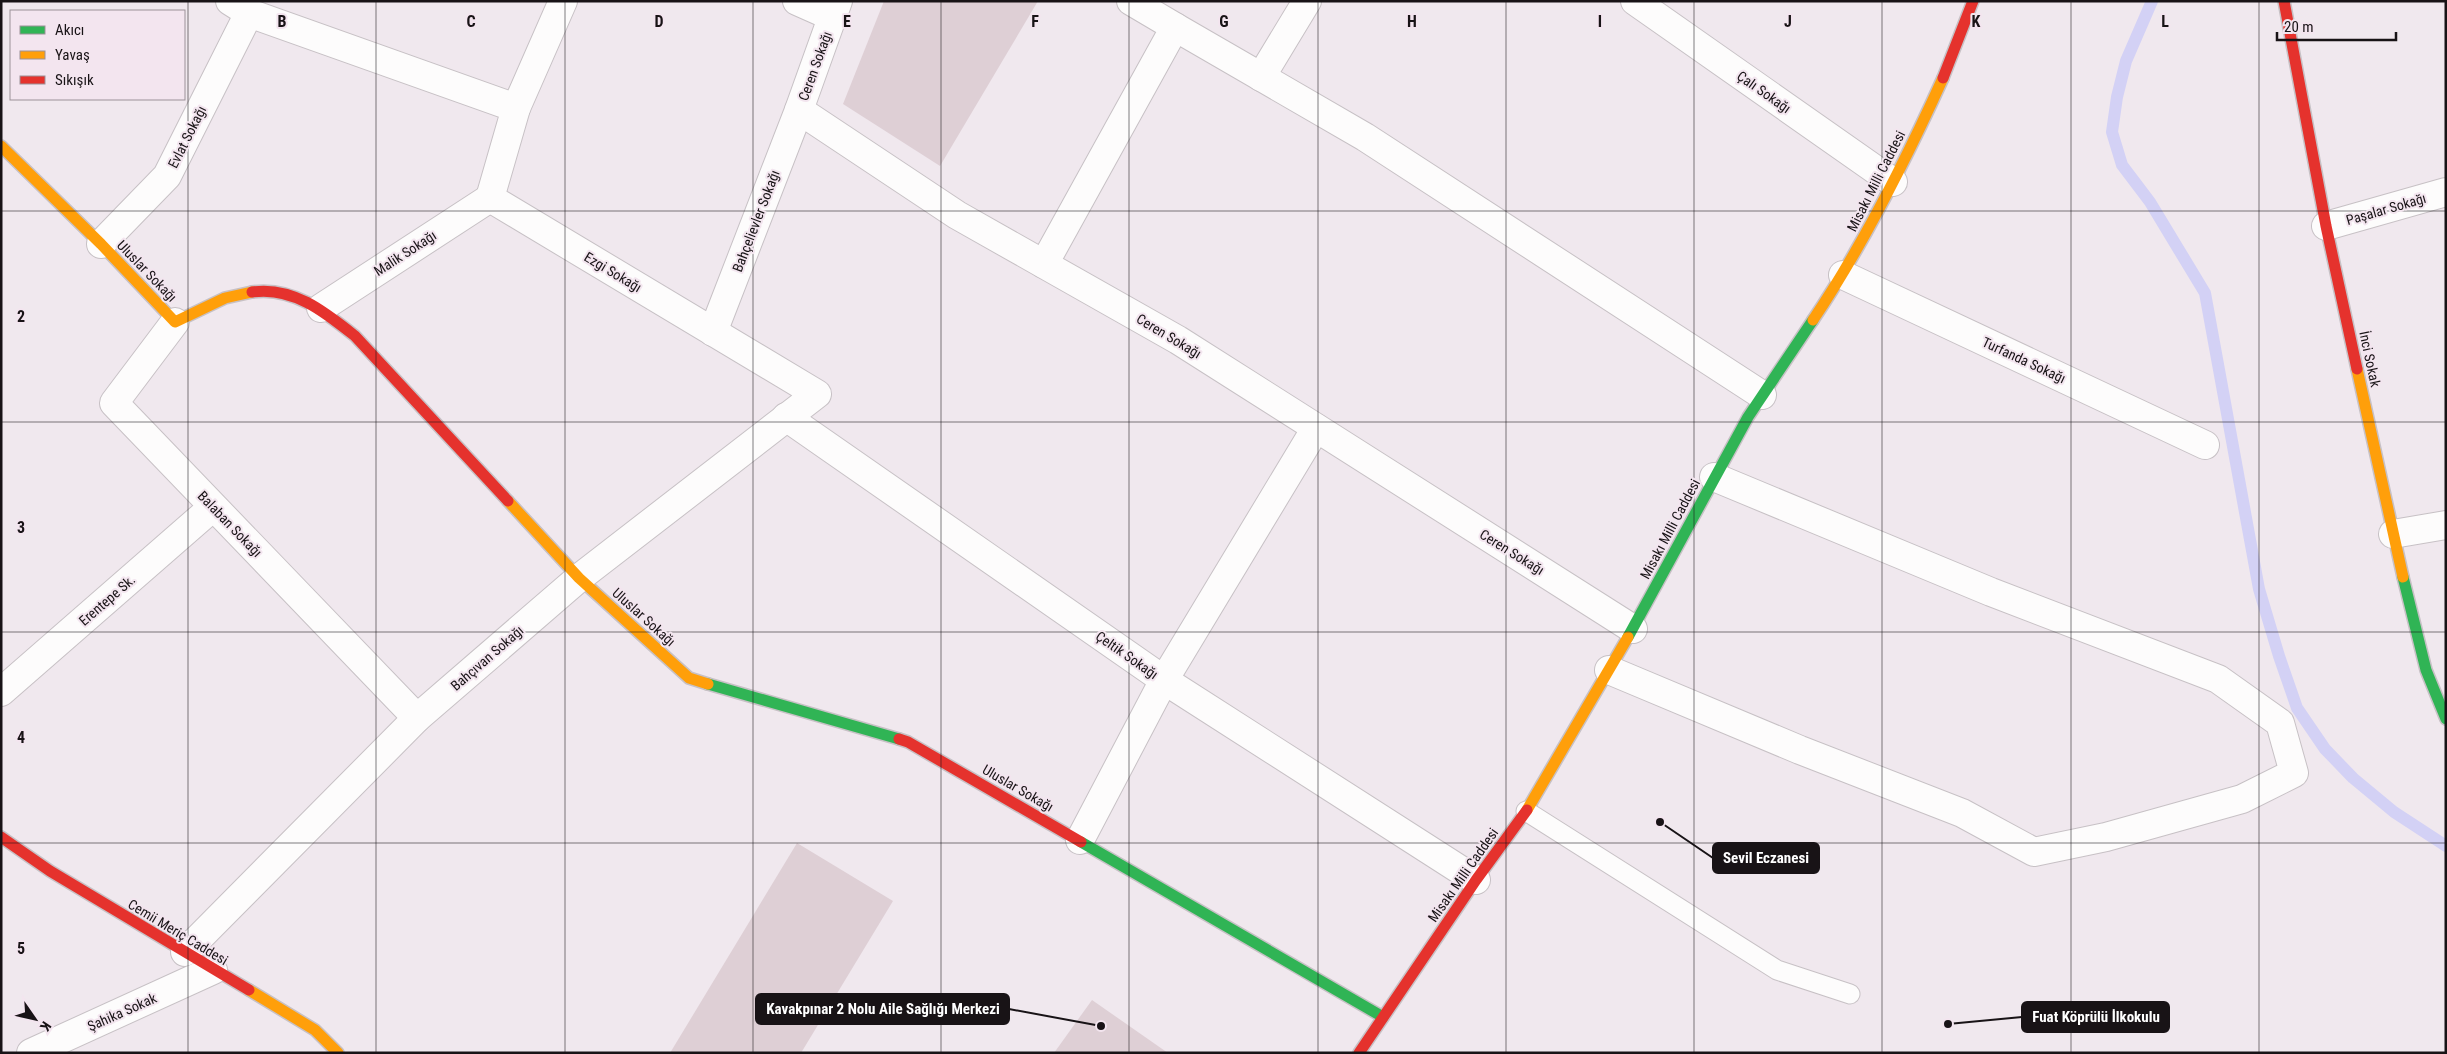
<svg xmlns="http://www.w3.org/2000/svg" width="2447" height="1054" font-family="'Roboto Condensed',sans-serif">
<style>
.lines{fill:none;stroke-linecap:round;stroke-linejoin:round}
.stream{stroke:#d3d1f5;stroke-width:12}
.building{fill:#decfd5}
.lane-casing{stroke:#c7c1c5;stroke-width:21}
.street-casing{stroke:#c7c1c5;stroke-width:30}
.fast-casing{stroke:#c7c1c5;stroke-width:14}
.slow-casing{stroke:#c7c1c5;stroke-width:14}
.jam-casing{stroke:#c7c1c5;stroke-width:14}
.lane{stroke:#fdfcfc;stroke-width:19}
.street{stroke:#fdfcfc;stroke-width:28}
.fast{stroke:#30b455;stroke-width:11}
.slow{stroke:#ff9f0a;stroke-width:11}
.jam{stroke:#e5322d;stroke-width:11}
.grid{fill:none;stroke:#181316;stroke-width:1;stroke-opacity:0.55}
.labels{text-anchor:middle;stroke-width:4;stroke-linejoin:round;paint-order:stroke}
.street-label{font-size:14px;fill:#181316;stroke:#f3e5ef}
.grid-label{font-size:16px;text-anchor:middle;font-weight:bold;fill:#181316;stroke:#f3e5ef;stroke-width:4;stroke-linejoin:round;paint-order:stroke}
.leader{fill:none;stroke:#181316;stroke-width:2}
.callout-dot{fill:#181316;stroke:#f3e5ef;stroke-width:2}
.callout{fill:#181316;stroke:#181316;stroke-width:2}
.callout-label{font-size:15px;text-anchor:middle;font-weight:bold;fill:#fff}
</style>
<rect width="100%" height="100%" fill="#f0e8ee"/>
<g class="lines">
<path class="stream" d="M2152 1 2126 61 2117 97 2112 132 2122 165 2150 202 2205 293 2259 589 2279 656 2297 708 2325 749 2353 778 2394 812 2446 846"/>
</g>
<g class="building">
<path d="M884 1H1038L940 166 843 104Z"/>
<path d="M797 843 893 901 801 1053H670Z"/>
<path d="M1092 1000 1168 1053H1054Z"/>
</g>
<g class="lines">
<g class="lane-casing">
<path id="lane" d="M1526 811 1777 970 1850 994"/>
</g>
<g class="street-casing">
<g id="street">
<path d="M230 1 249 13 516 108 563 1"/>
<path d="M797 1 833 17"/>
<path d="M838 1 799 110 957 215 1178 340 1633 629"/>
<path d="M1635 1 1893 182"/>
<path d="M1175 27 1365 137 1762 395"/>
<path d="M1261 77 1307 1"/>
<path d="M2326 226 2446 192"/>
<path d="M101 244 167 176 249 13"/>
<path d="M1044 264 1175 27 1131 1"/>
<path d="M1843 275 2205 445"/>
<path d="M321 308 490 198"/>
<path d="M175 322 114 403 417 718"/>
<path d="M713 332 799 110"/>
<path d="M786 417 1164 680 1476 880"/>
<path d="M2393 534 2446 525"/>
<path d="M1609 670 1800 750 1962 813 2034 852 2106 837 2242 799 2294 773 2280 723 2218 679 1991 592 1714 477"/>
<path d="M1 692 213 507"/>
<path d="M1080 840 1164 680 1316 428"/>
<path d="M185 952 417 718 579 578 817 394 490 198 516 108"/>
<path d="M31 1053 213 970"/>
</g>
</g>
<g class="fast-casing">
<g id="fast">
<path d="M2403 577 2426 670 2446 719"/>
<path d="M1628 637 1748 417 1813 320"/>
<path d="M708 684 899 739"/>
<path d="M1081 842 1383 1017"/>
</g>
</g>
<g class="slow-casing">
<g id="slow">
<path d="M1 146 101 244 175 322 225 298 252 292"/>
<path d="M1813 320C1864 244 1905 162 1943 78"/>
<path d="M2357 369 2403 577"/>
<path d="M508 501 579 578 689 678 708 684"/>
<path d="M1527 810 1628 637"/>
<path d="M249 990 315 1030 338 1053"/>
</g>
</g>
<g class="jam-casing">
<g id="jam">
<path d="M2284 1 2326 226 2357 369"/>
<path d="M1943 78 1973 1"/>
<path d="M252 292C293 286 325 312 355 336L508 501"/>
<path d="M899 739 908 742 1081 842"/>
<path d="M1 837 50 871 249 990"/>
<path d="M1359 1053 1476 880 1527 810"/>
</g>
</g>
<use href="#lane" class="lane"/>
<use href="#street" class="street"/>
<use href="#fast" class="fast"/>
<use href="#slow" class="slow"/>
<use href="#jam" class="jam"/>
</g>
<path class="grid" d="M188 1V1053M376 1V1053M565 1V1053M753 1V1053M941 1V1053M1129 1V1053M1318 1V1053M1506 1V1053M1694 1V1053M1882 1V1053M2071 1V1053M2259 1V1053M1 211H2446M1 422H2446M1 632H2446M1 843H2446"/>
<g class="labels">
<g class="street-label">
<text transform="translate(815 66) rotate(-70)" y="5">Ceren Sokağı</text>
<text transform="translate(1764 92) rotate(35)" y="5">Çalı Sokağı</text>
<text transform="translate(187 137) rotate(-63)" y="5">Evlat Sokağı</text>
<text transform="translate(1876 181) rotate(-63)" y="5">Misakı Milli Caddesi</text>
<text transform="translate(2386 209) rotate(-16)" y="5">Paşalar Sokağı</text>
<text transform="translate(756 221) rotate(-69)" y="5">Bahçelievler Sokağı</text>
<text transform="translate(405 253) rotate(-33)" y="5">Malik Sokağı</text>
<text transform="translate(147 271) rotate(46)" y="5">Uluslar Sokağı</text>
<text transform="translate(613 272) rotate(31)" y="5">Ezgi Sokağı</text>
<text transform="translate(1169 336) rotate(31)" y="5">Ceren Sokağı</text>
<text transform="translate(2370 359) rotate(78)" y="5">İnci Sokak</text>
<text transform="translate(2024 360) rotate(25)" y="5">Turfanda Sokağı</text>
<text transform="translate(230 524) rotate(46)" y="5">Balaban Sokağı</text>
<text transform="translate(1670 529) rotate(-62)" y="5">Misakı Milli Caddesi</text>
<text transform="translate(1512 552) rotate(32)" y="5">Ceren Sokağı</text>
<text transform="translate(107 600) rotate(-41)" y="5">Erentepe Sk.</text>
<text transform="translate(644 617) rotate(42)" y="5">Uluslar Sokağı</text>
<text transform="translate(1127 655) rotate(35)" y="5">Çeltik Sokağı</text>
<text transform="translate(487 658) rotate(-41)" y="5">Bahçıvan Sokağı</text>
<text transform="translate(1018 788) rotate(30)" y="5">Uluslar Sokağı</text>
<text transform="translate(1463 875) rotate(-55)" y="5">Misakı Milli Caddesi</text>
<text transform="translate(178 932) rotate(31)" y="5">Cemii Meriç Caddesi</text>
<text transform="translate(122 1012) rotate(-24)" y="5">Şahika Sokak</text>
</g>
</g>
<g class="grid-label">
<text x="282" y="27">B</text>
<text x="471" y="27">C</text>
<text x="659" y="27">D</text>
<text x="847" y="27">E</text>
<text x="1035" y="27">F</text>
<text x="1224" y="27">G</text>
<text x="1412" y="27">H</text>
<text x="1600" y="27">I</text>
<text x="1788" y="27">J</text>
<text x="1976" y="27">K</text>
<text x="2165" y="27">L</text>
<text x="21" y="322">2</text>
<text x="21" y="533">3</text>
<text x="21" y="743">4</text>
<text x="21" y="954">5</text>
</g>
<path class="leader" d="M1660 822L1713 858M1101 1026L1009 1009M1948 1024L2022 1017"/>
<g class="callout-dot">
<circle cx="1660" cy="822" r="5"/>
<circle cx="1101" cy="1026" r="5"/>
<circle cx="1948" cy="1024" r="5"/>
</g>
<g class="callout">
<rect x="1713" y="843" width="106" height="30" rx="5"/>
<rect x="756" y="994" width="253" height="30" rx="5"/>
<rect x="2022" y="1002" width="147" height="30" rx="5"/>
</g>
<g class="callout-label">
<text x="1766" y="863">Sevil Eczanesi</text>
<text x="883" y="1014">Kavakpınar 2 Nolu Aile Sağlığı Merkezi</text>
<text x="2096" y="1022">Fuat Köprülü İlkokulu</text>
</g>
<rect width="2447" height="1054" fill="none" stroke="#181316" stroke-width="5"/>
<rect x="10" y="10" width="175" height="90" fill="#f3e5ef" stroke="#9b9198"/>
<rect x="20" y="26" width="25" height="8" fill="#30b455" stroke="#9b9198"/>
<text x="55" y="35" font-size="15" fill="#181316">Akıcı</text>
<rect x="20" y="51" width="25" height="8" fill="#ff9f0a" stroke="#9b9198"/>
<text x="55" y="60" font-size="15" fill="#181316">Yavaş</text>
<rect x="20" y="76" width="25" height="8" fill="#e5322d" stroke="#9b9198"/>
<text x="55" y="85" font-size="15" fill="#181316">Sıkışık</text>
<g transform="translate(35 1019) rotate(124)" stroke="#f3e5ef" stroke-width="4" paint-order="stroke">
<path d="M0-4L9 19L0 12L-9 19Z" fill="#181316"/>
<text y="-8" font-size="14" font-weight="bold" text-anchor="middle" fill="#181316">K</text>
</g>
<path d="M2277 32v8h119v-8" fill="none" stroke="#181316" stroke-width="2.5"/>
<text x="2284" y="32" font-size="15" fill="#181316" stroke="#f3e5ef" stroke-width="4" paint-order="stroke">20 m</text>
</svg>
